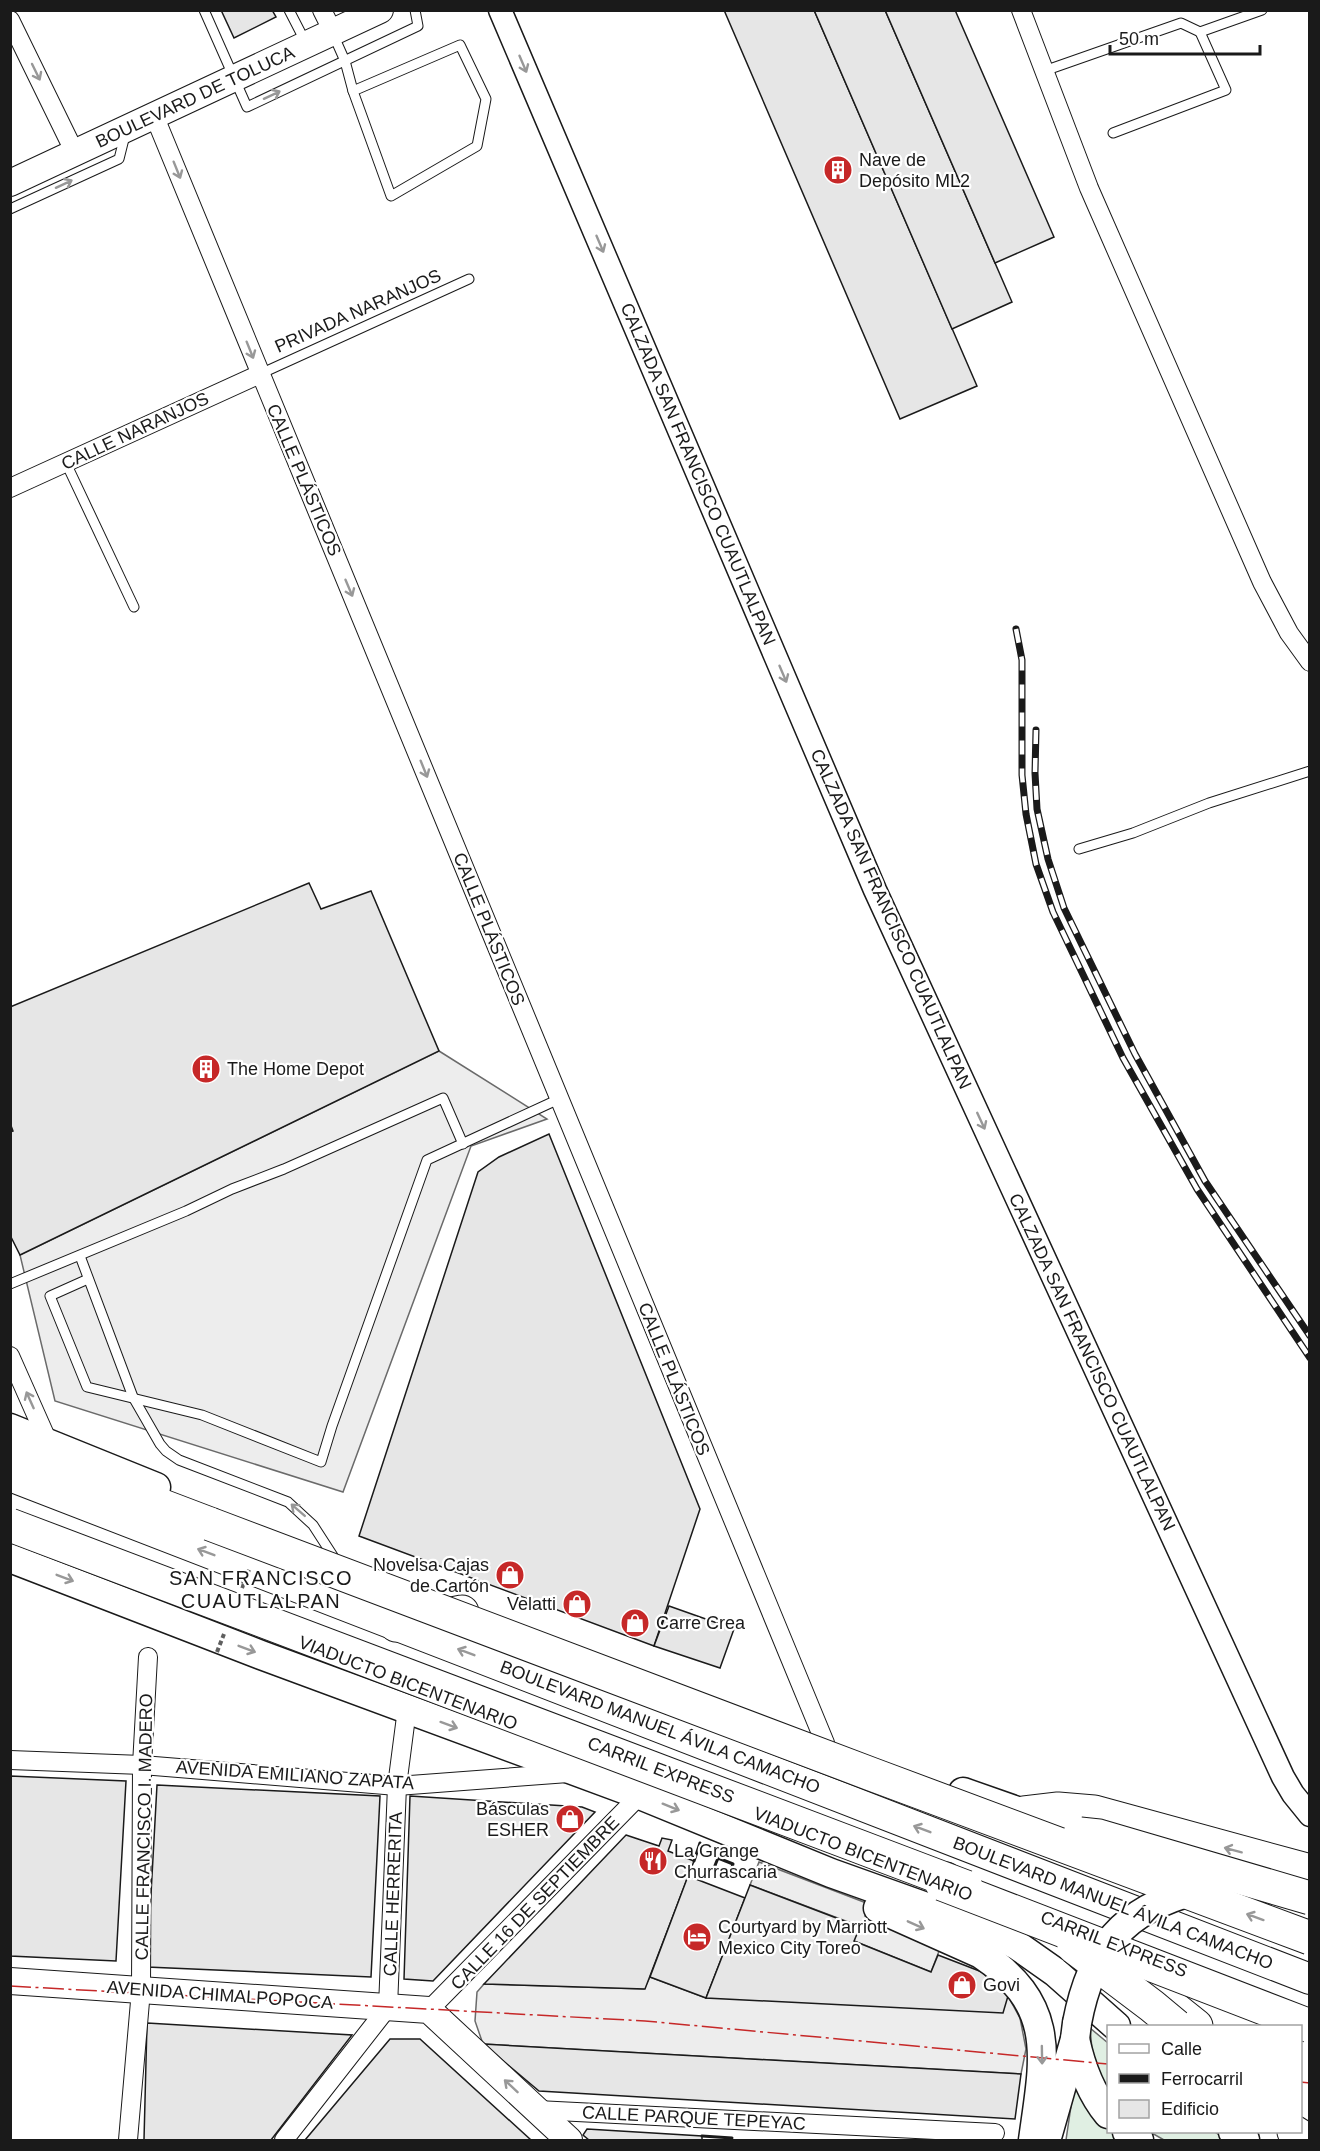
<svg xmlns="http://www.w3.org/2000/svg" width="1320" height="2151" font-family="Arial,sans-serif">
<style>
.green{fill:#e0efe3;stroke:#6a6a6a;stroke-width:1.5}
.parking{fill:#ededed;stroke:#6a6a6a;stroke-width:1.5}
.building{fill:#e6e6e6;stroke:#1a1a1a;stroke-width:1.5}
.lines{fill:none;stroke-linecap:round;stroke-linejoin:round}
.service-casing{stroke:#1a1a1a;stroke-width:11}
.minor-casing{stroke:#1a1a1a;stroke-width:20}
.tertiary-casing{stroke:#1a1a1a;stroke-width:25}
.secondary-casing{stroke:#1a1a1a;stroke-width:28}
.primary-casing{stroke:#1a1a1a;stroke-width:31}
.trunk-casing{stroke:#1a1a1a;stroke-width:32}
.motorway-casing{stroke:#1a1a1a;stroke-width:35}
.service{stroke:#fff;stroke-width:9}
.minor{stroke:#fff;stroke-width:18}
.tertiary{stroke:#fff;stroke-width:22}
.secondary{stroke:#fff;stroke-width:26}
.primary{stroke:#fff;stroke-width:28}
.trunk{stroke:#fff;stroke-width:30}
.motorway{stroke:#fff;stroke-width:33}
.rail-casing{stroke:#1a1a1a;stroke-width:7}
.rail{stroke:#fff;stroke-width:4.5;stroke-dasharray:14;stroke-linecap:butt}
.primary-bridge-casing{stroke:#1a1a1a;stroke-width:31;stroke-linecap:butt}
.motorway-bridge-casing{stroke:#1a1a1a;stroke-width:35;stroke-linecap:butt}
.path-bridge{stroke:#5f5f5f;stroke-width:4;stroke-dasharray:4.5 3;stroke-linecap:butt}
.primary-bridge{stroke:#fff;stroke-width:28}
.motorway-bridge{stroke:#fff;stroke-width:33}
.wall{stroke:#1a1a1a;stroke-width:3}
.power{stroke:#c62828;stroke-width:1.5;stroke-dasharray:21 4.5 3 4.5;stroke-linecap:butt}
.oneway{stroke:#989898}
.labels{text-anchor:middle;stroke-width:4.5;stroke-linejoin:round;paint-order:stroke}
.street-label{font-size:18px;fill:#1a1a1a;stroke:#fff}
.poi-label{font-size:18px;fill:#1a1a1a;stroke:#fff;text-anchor:start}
.neighbourhood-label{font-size:20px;letter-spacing:1.5px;fill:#1a1a1a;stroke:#fff}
</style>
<rect width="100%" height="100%" fill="#fff"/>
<g class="green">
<path d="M1090 2028 1108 2043V2095L1094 2070Z"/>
<path d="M1074 2086 1084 2103 1108 2127V2132H1113L1124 2140H1066Z"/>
<path d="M1150 2132H1215L1228 2140H1164Z"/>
</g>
<g class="parking">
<path d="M439 1051 547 1119 471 1146 343 1492 55 1401 20 1255Z"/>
<path d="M759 1862 869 1904 865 1916 941 1946 931 1972 854 1941 859 1926 750 1885Z"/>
<path d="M650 1977 706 1998 1008 1996 1020 2018 1026 2049 1021 2074 483 2044 475 2021 477 1992 484 1984 644 1989Z"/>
</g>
<g class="building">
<path d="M221 10H272L276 17 234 38Z"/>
<path d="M724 10H814L977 386 900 419Z"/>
<path d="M814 10H885L1012 302 952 329Z"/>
<path d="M885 10H955L1054 237 995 263Z"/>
<path d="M309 883 321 909 371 891 439 1051 20 1255 10 1235V1132L13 1131 10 1123V1007Z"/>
<path d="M549 1134 700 1509 654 1646 359 1536 478 1172 499 1157Z"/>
<path d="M669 1606 734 1629 720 1668 654 1646Z"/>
<path d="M10 1776 126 1781 116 1961 10 1956Z"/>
<path d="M157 1785 380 1796 371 1977 147 1967Z"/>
<path d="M410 1796 582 1807 595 1812 433 1981 404 1979Z"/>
<path d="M626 1835 659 1846 662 1838 672 1840 668 1851 694 1861 645 1989 484 1984Z"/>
<path d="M688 1876 745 1898 706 1998 650 1977Z"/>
<path d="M750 1885 860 1927 854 1941 931 1972 938 1955 982 1972 1008 1996 1003 2013 706 1998Z"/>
<path d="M147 2023 352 2035 271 2140H144Z"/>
<path d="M390 2039H420L531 2140H305Z"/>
<path d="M483 2044 1021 2074 1015 2119 539 2091Z"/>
<path d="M587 2129 702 2136V2140H589L583 2135Z"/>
</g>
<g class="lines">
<g class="service-casing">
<g id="service">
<path d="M204 10 247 107 418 26 415 10"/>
<path d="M289 10 306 43"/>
<path d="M333 34 345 61 353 91"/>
<path d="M460 45 486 99 477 146 391 196 353 91Z"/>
<path d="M1044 71 1181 23 1200 32 1262 10"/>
<path d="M1113 133 1226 90 1200 32"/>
<path d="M10 209 119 159 125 135"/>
<path d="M260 374 469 279"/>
<path d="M66 463 134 607"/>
<path d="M1079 849 1133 833 1209 803 1310 771"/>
<path d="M80 1256 133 1397 160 1444 166 1451 179 1460 288 1502 313 1525 333 1556"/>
<path d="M88 1279 50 1296 87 1387 202 1415 321 1462 332 1426 427 1160 559 1099"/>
<path d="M10 1284 186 1211 232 1189 284 1169 443 1098 463 1144"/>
</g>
</g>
<g class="minor-casing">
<g id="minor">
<path d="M322 10 333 32"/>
<path d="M1021 10 1089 188 1262 582 1289 633 1310 662"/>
<path d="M10 20 75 153"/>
<path d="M154 115 825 1743"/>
<path d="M10 488 260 374"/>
<path d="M10 1356 49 1444"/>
<path d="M10 1760 142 1765 397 1786 568 1773"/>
<path d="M429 2010 640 1795"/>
<path d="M537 2110 995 2133"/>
<path d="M128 2140 141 1990 142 1765 148 1657"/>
<path d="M284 2140 388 2007 397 1786 407 1709"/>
</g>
</g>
<g class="tertiary-casing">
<path id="tertiary" d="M500 10 875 890 1283 1777 1293 1794 1310 1815"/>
</g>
<g class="secondary-casing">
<g id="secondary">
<path d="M10 183 380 10"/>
<path d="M10 1981 429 2010 569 2140"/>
</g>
</g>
<g class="primary-casing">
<g id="primary">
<path d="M10 1428 156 1487"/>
<path d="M10 1558 261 1655 640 1795 831 1873 985 1928 1018 1946 1055 1972 1116 2026"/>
<path d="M963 1792 1100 1840"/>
<path d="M878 1908 981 1954C1059 2006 1044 2059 1033 2140"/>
<path d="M1075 2039C1081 2067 1090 2092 1108 2114"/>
<path d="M1127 2132 1139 2140"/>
<path d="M1233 2132 1245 2140"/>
<path d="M1048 2134 1075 2039 1077 2023"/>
</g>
</g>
<g class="trunk-casing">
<path id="trunk" d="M10 1476 1310 1979"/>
</g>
<g class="motorway-casing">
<g id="motorway">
<path d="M10 1448 210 1524"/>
<path d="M396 1625 462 1612"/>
<path d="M1024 1813 1058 1809 1094 1812 1310 1871"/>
<path d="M946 1879 985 1928"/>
<path d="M1156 1994 1196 2026"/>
<path d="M1294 2132 1307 2140"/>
</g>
</g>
<use href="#service" class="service"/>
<use href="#minor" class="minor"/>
<use href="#tertiary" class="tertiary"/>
<use href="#secondary" class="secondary"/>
<use href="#primary" class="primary"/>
<use href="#trunk" class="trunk"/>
<use href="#motorway" class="motorway"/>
<g class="rail-casing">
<g id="rail">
<path d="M1016 629 1022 660V775L1026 814 1036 864 1053 912 1123 1058 1197 1189 1310 1358"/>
<path d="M1036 730 1035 773 1037 809 1048 859 1064 908 1135 1054 1205 1181 1310 1336"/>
</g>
</g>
<use href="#rail" class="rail"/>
<g class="primary-bridge-casing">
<path id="primary-bridge" d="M1077 2023C1091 1949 1123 1909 1197 1890"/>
</g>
<g class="motorway-bridge-casing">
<g id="motorway-bridge">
<path d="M210 1524 871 1774 1310 1938"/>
<path d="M10 1525 966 1887"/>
<path d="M1080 1834 1099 1836 1310 1898"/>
<path d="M942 1884 1310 2026"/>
<path d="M1074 1947 1152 2006 1176 2026"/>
</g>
</g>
<g class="path-bridge">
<path d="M242 1588 250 1567"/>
<path d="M217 1652 224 1634"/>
</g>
<use href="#primary-bridge" class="primary-bridge"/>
<use href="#motorway-bridge" class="motorway-bridge"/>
<g class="wall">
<path d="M718 1858 733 1864 730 1874 714 1868Z"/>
<path d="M694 1861 700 1843"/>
<path d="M702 2136 732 2138"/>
</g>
<g class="power">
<path d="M10 1986 645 2021 1108 2064"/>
<path d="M1300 2082 1310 2083"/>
</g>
</g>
<defs><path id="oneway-shaft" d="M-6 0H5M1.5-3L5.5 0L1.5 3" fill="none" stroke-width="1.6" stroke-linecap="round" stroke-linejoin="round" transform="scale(1.5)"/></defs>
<g class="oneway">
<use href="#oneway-shaft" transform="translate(523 64) rotate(67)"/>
<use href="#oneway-shaft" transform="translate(36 72) rotate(64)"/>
<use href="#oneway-shaft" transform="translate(272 95) rotate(-25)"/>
<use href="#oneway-shaft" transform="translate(177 170) rotate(68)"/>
<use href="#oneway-shaft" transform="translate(64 184) rotate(-25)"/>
<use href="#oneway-shaft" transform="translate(600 244) rotate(67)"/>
<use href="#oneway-shaft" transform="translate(250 350) rotate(68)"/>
<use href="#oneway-shaft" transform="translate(349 588) rotate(67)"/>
<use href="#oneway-shaft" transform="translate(783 674) rotate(67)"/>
<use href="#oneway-shaft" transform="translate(424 769) rotate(68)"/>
<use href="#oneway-shaft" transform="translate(981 1121) rotate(65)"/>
<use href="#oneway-shaft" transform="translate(30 1400) rotate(-114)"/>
<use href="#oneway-shaft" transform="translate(298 1510) rotate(-139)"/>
<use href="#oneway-shaft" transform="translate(206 1552) rotate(-159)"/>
<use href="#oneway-shaft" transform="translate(65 1578) rotate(21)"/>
<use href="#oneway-shaft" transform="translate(247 1649) rotate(21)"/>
<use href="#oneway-shaft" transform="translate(466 1652) rotate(-159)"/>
<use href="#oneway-shaft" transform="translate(449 1725) rotate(20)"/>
<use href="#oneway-shaft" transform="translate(671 1807) rotate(22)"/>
<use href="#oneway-shaft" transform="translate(922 1829) rotate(-159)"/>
<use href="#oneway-shaft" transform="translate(1233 1850) rotate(-165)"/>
<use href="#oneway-shaft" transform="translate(1255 1917) rotate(-160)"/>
<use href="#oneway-shaft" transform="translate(916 1925) rotate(24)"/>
<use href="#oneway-shaft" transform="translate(1042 2055) rotate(89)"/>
<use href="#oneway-shaft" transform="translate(511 2086) rotate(-137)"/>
</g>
<defs>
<g id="building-disc" transform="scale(1.5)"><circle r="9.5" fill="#c62828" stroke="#fff"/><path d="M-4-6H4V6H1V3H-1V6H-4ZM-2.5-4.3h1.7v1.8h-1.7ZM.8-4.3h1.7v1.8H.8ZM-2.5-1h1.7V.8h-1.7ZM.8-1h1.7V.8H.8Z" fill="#fff"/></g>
<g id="shop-disc" transform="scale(1.5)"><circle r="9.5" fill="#c62828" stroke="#fff"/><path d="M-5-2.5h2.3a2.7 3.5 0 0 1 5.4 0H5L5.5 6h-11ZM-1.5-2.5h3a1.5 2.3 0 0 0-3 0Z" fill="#fff"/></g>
<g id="restaurant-disc" transform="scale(1.5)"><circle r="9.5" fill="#c62828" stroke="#fff"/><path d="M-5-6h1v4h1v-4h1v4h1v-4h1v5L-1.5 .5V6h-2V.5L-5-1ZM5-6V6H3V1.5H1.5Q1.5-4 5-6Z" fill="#fff"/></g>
<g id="hotel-disc" transform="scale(1.5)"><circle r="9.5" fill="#c62828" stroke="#fff"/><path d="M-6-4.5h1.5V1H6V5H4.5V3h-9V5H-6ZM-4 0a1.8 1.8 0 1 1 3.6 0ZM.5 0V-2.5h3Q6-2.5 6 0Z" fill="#fff"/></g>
</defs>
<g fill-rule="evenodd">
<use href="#building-disc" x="838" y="170"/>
<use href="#building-disc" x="206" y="1069"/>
<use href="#shop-disc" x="510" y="1575"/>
<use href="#shop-disc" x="577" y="1604"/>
<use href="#shop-disc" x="635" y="1623"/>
<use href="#shop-disc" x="570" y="1819"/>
<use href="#restaurant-disc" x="653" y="1861"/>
<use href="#hotel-disc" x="697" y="1937"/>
<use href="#shop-disc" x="962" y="1985"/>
</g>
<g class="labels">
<g class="street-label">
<text transform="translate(195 97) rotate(-25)" y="6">BOULEVARD DE TOLUCA</text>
<text transform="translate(358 311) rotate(-24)" y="6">PRIVADA NARANJOS</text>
<text transform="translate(135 431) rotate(-25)" y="6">CALLE NARANJOS</text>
<text transform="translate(698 474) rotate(67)" y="6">CALZADA SAN FRANCISCO CUAUTLALPAN</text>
<text transform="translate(304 480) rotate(67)" y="6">CALLE PLÁSTICOS</text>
<text transform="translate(891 919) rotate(66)" y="6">CALZADA SAN FRANCISCO CUAUTLALPAN</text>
<text transform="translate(489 929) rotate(68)" y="6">CALLE PLÁSTICOS</text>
<text transform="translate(1092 1362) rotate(65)" y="6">CALZADA SAN FRANCISCO CUAUTLALPAN</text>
<text transform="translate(674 1379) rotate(68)" y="6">CALLE PLÁSTICOS</text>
<text transform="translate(408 1683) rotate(21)" y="6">VIADUCTO BICENTENARIO</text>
<text transform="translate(660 1727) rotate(21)" y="6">BOULEVARD MANUEL ÁVILA CAMACHO</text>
<text transform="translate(661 1770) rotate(21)" y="6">CARRIL EXPRESS</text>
<text transform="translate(295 1775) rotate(4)" y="6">AVENIDA EMILIANO ZAPATA</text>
<text transform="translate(144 1827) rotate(-89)" y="6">CALLE FRANCISCO I. MADERO</text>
<text transform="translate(863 1854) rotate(21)" y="6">VIADUCTO BICENTENARIO</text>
<text transform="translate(393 1894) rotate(-88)" y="6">CALLE HERRERITA</text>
<text transform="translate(535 1903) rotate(-46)" y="6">CALLE 16 DE SEPTIEMBRE</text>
<text transform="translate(1113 1903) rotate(21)" y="6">BOULEVARD MANUEL ÁVILA CAMACHO</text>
<text transform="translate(1114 1944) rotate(21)" y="6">CARRIL EXPRESS</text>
<text transform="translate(220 1995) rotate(4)" y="6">AVENIDA CHIMALPOPOCA</text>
<text transform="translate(694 2118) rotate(3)" y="6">CALLE PARQUE TEPEYAC</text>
</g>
<g class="poi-label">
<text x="859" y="166">Nave de<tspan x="859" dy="21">Depósito ML2</tspan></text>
<text x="227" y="1075">The Home Depot</text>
<text x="489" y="1571" text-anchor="end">Novelsa Cajas<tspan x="489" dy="21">de Cartón</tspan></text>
<text x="556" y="1610" text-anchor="end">Velatti</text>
<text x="656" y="1629">Carre Crea</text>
<text x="549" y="1815" text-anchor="end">Básculas<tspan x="549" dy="21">ESHER</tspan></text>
<text x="674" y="1857">La Grange<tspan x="674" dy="21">Churrascaria</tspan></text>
<text x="718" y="1933">Courtyard by Marriott<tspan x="718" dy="21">Mexico City Toreo</tspan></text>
<text x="983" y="1991">Govi</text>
</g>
<g class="neighbourhood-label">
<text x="261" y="1585">SAN FRANCISCO<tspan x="261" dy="23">CUAUTLALPAN</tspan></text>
</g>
</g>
<rect width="1320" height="2151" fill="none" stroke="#1a1a1a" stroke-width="24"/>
<rect x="1107" y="2025" width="195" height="108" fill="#ffffff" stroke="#a3a3a3" stroke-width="1.5"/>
<rect x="1119" y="2044" width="30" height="9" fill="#ffffff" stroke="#a3a3a3" stroke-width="1.5"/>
<text x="1161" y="2055" font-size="18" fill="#1a1a1a">Calle</text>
<rect x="1119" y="2074" width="30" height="9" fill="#1a1a1a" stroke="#a3a3a3" stroke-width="1.5"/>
<text x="1161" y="2085" font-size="18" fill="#1a1a1a">Ferrocarril</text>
<rect x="1119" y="2100" width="30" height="18" fill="#e6e6e6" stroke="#a3a3a3" stroke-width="1.5"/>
<text x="1161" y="2115" font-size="18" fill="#1a1a1a">Edificio</text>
<path d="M1110 45v9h150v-9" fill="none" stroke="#1a1a1a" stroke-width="3"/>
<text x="1119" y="45" font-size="18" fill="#1a1a1a" stroke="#ffffff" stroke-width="4.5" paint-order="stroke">50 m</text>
</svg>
